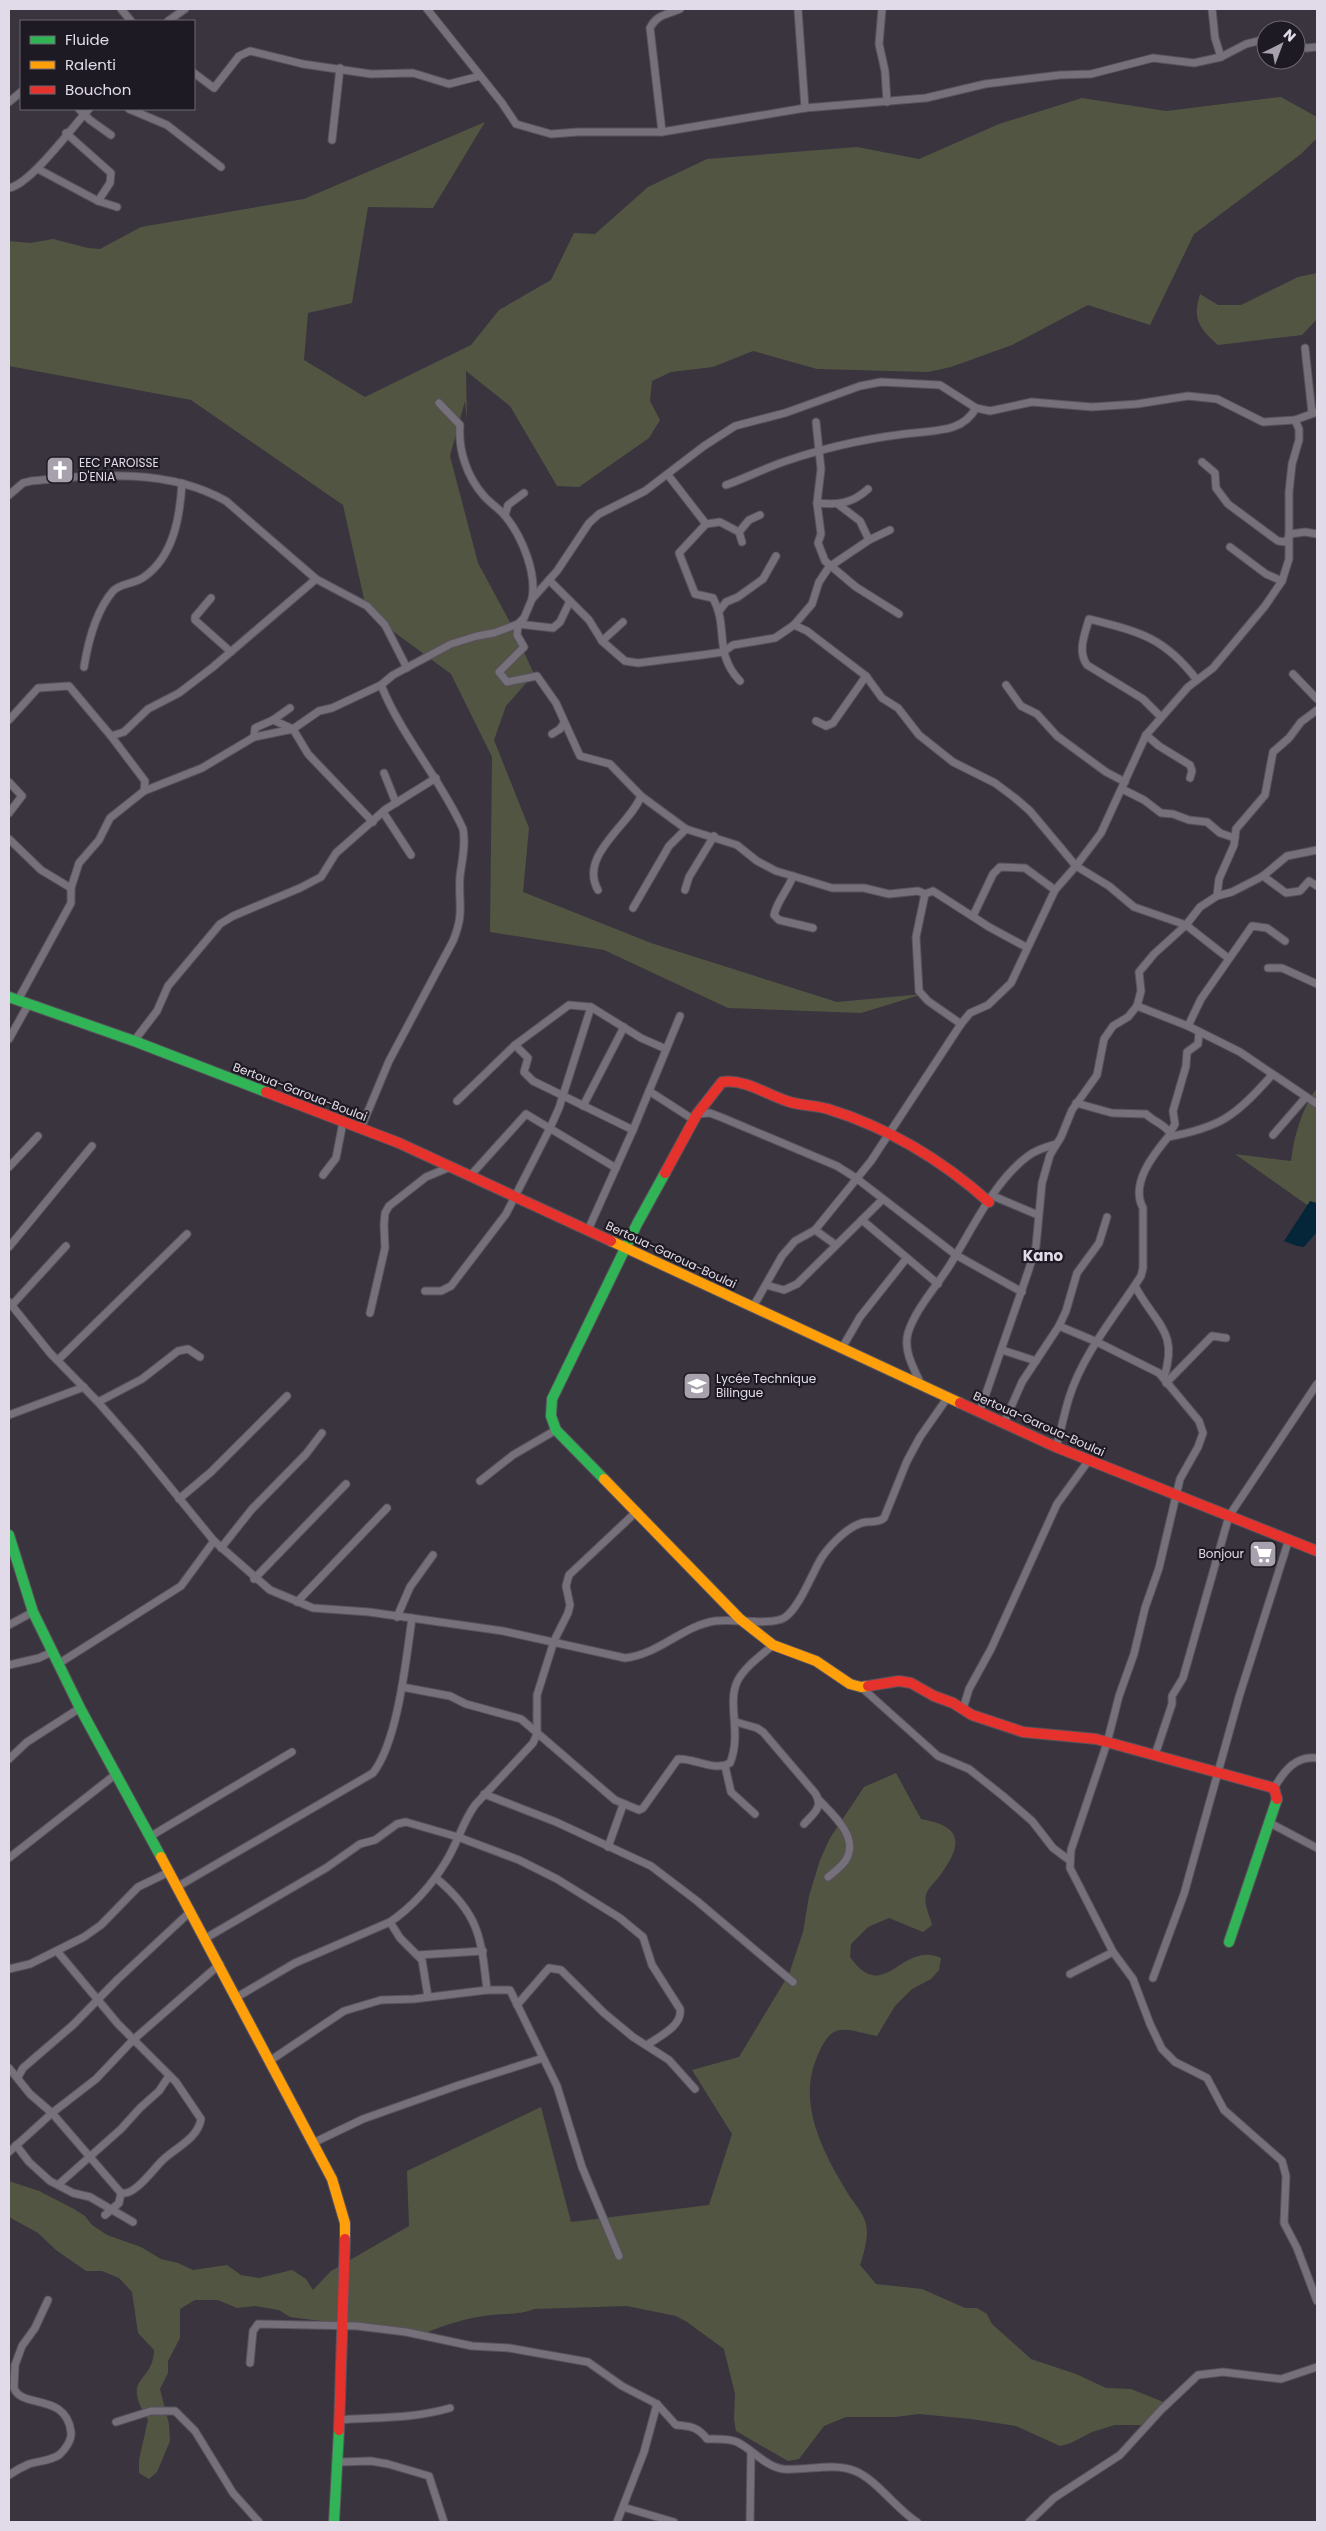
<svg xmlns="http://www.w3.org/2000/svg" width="1326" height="2531" font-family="Poppins,sans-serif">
  <rect width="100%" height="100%" fill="#3a343f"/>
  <g fill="#535543">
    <path d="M1281,97L1317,117V138L1301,154L1194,234L1150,325L1088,305L1012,345L951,367L928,372L817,369L753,351L713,367L671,372L652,381L650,401L660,420L649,438L579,487L557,486L510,406L466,371L467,421L465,401L450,456L478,563L512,626L534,674L506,706L494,740L529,828L523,892L651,943L837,1002L923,994L861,1013L728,1008L604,950L490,932L492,757L451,674L367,612L343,505L191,400L9,366V241L30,243L53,239L88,248L100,249L141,227L304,199L485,122L433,208L368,207L352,303L308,313L304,360L365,397L471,345L499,310L551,280L574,233L595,234L648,187L707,159L857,147L919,159L999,124L1082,98L1166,111Z"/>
    <path d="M1317,273V319L1302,335L1218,345C1199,328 1192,319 1200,294L1218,305H1241L1298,277Z"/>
    <path d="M1317,1088V1212L1235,1154L1291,1161C1294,1136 1302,1108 1317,1088Z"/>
    <path d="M896,1773L921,1819C961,1826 964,1842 941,1874C937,1880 930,1886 927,1892C922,1903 930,1915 932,1925L923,1932L889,1918L868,1927L851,1944L850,1957C885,2006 901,1940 941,1958L939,1970L931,1979L912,1989L895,2006L877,2036C843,2029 832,2020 817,2057C797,2104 823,2152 847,2192C852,2201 862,2211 865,2221C870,2234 864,2253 860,2265L876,2284L922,2289L965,2308H977L987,2314L992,2324L1031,2359L1076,2374L1106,2388L1131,2389L1166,2403L1153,2421L1141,2425H1115L1092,2432L1071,2443L1060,2446L1016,2426L971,2419L919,2414L895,2417H846L824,2426L799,2459L788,2461L736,2431L734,2419L735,2394L724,2349L687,2322L676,2316L627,2306L534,2309C520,2315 507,2313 492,2315C469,2317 444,2325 423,2334L290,2317L279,2310L255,2306L237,2308L218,2300H195L180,2309V2338L168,2361V2373L160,2389L169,2424L170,2441L157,2472L149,2479L139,2473V2460L148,2420C120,2375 153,2385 154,2350L138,2333L132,2292L119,2278L102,2271H86L56,2250L38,2233L9,2217V2181L39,2191L74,2209L85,2216L92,2225L107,2235L141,2247L161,2259L178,2263L193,2270L227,2265L241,2275L259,2278L292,2270L306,2279L313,2290L331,2271L409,2226L407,2171L541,2107L571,2222L709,2205L732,2134L692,2070L739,2057L789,1974L803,1932L809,1896L820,1860L830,1838L864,1787Z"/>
  </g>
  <path fill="#052538" d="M1310,1201L1317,1203V1232L1304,1247L1297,1246L1284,1241Z"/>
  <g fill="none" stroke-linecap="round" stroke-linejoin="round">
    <defs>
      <g id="street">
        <path d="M121,9L131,21"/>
        <path d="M427,9L502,103L516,124L551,134L578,132H662L805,108L926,98L985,84L1060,75L1091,74L1153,58L1194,63L1221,57L1246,44L1266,39"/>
        <path d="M882,9L879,44L885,71L887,102"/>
        <path d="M1212,9L1215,38L1221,57"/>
        <path d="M798,10L805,108"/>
        <path d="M168,21L185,9"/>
        <path d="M1296,46L1307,48L1317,47"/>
        <path d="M194,73L214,88L239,56L250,51L303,64L371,74L413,73L449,84L480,76"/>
        <path d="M9,102L21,92"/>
        <path d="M79,109L90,120L111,135"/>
        <path d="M129,109L167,125L221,167"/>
        <path d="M662,132L650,28C657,14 667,15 680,9"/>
        <path d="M66,133L111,173L110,183L98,201"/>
        <path d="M332,140L340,68"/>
        <path d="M38,169L98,201L117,207"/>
        <path d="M9,188C31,184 72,127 89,109"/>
        <path d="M1305,348L1312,413"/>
        <path d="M439,403L460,425C458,450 467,477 484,496C490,503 500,509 506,517C522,537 537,573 532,599"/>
        <path d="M816,422L821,469L817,503L821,534L818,543L825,561L856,587L899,614"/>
        <path d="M1202,462L1215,473L1216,488L1228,504L1278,541L1286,542L1290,534L1305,532L1317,534"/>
        <path d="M668,475L706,524L720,522L739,532L742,542"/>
        <path d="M726,485C746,478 765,468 786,461C830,446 878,436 924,432C945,430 965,428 976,408"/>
        <path d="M9,495L23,483L31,481C95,475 167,467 226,501L316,579L367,606L385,625L407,668"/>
        <path d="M817,503C837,505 852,504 868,489"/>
        <path d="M839,505L860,521L869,540"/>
        <path d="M505,515L508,505L524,493"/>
        <path d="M706,524L679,553L695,594L713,598C729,627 713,653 740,681"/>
        <path d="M739,532L749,520L760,515"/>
        <path d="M1230,547L1266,574L1282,581"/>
        <path d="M549,580L589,620L602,641L625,661L638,663L702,655L723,652L733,645L775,638L794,625L812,604L819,582L829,567L869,540L890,530"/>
        <path d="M211,598L195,617V620L231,652"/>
        <path d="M570,601L560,622L553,628L518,624L517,635L524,647L499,672L507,682L537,676L556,703L580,756L610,764L641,796L686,829L737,845L757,861L776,871L793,876"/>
        <path d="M720,610L726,602L738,597L763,579L776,556"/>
        <path d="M794,625L807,631L866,676L882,698L898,708L919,735L953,762L995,783L1015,798L1030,811L1076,866L1109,886L1134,907L1186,925L1228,958"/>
        <path d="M602,641L623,622"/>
        <path d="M84,667C88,642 96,611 113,591C120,583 135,584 144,577C174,556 180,516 182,483"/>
        <path d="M1293,674L1317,699"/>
        <path d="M1006,685L1021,706L1037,714L1057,736L1106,772L1125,782"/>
        <path d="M1160,716L1143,699L1087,665C1077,651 1085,634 1089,619C1140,632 1164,637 1197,680"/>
        <path d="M9,720L38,688L69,686L111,736"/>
        <path d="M273,720L293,729L308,754L373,822"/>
        <path d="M816,721L826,726L833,723L866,676"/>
        <path d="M552,734L560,729L564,723"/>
        <path d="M1146,735L1159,746L1190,765L1192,771L1190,778"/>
        <path d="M254,737L255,728L273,720L290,708"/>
        <path d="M384,773L396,803"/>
        <path d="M9,782L22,796L9,813"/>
        <path d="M1122,789L1144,800L1161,813L1173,814L1189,820L1207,822L1220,833L1235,838"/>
        <path d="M144,791L145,781L111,736L124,732L148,709L179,693L213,667L316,579"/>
        <path d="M383,812L411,855"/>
        <path d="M9,839L41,870L71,888"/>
        <path d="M1263,876L1286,893L1300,891L1309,881L1317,886"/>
        <path d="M598,890C578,855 631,824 641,796"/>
        <path d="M685,890L689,877L714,836"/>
        <path d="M1217,896L1219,879L1234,845L1236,829L1265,795L1273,752L1289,738L1301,722L1317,710"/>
        <path d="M633,908L669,846L686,829"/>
        <path d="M973,916L993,874L1000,867L1025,868L1055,890"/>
        <path d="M813,928L779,920L774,915C777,901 788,890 793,876L832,888H864L889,894L918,891L925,894"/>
        <path d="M1268,968H1282L1317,984"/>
        <path d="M18,1000L71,903V888L79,863L99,840L110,818L144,791L202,768L254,737L293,729L319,711L332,708L381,685L393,675L451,644L477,636L494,633L518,624L524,618L532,599L557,571L589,523L599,514L645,491L704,446L735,426L785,413L860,386L881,382L940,385L976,408L990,411L1032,402L1092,407L1137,404L1188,396L1217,399L1263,422L1295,420L1317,412"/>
        <path d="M1137,1006L1188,1026L1240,1052L1317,1104"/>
        <path d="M961,1024L928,1001L919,991L916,937L925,894L933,891L989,927L1026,947"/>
        <path d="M1188,1026L1201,999L1252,926L1267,928L1285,941"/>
        <path d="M9,1039L28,1005"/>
        <path d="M134,1041L157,1011L168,986L220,924L233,916L300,888L321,877L336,853L386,809L436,778"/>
        <path d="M515,1045L528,1058L524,1072L533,1081L633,1130"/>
        <path d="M649,1091L694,1120"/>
        <path d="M457,1101L515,1045L569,1005L591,1007L641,1038L666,1049"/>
        <path d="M1076,1103L1112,1113L1146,1114C1154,1122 1163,1123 1170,1133L1175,1124L1173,1111L1186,1066L1187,1052L1198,1044L1199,1033"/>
        <path d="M583,1106L624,1027"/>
        <path d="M697,1114L710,1113L723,1118L837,1166L856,1178L956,1255L1022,1292"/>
        <path d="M361,1128L389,1061L453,941C465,912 458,904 460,876C462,860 466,845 463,829C440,778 402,737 381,685"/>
        <path d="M1273,1135L1306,1097"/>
        <path d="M9,1167L38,1136"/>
        <path d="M323,1175L336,1158L343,1122"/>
        <path d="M470,1176L526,1114L616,1168"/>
        <path d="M993,1196L1038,1215"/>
        <path d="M862,1220L938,1284"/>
        <path d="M588,1230L633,1130L680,1016"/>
        <path d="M815,1230L836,1245"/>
        <path d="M9,1247L92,1146"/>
        <path d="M766,1285L784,1290L797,1284L883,1199"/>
        <path d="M1135,1286C1155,1324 1179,1331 1164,1377"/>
        <path d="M425,1291H441L451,1286L506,1214L550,1128L559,1108L591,1007"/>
        <path d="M9,1302L50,1353L98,1402L139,1449L214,1541L270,1590L313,1608L369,1612L503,1631L625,1658C660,1654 682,1626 715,1621C734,1618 769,1626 784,1618C799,1609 812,1573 822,1557C831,1544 850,1524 866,1522C873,1521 878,1523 884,1518L907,1461L920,1437L948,1397"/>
        <path d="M12,1305L66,1246"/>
        <path d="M753,1307L782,1256L795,1241L815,1230L871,1161L961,1024L970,1013L988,1005L1011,983L1055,890L1076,866L1101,833L1146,735L1188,687L1213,668L1265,606L1282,581L1289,559V492L1292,464L1299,440V429L1295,420"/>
        <path d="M370,1313L385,1248L384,1225L385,1213L389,1206L426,1177L450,1167"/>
        <path d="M1059,1326L1097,1342L1159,1373L1199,1421L1203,1433L1198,1447L1180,1479L1159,1568L1145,1608L1134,1654L1119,1696L1107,1743L1071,1850L1070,1868L1113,1952L1133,1979L1150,2024L1162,2049L1175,2062L1207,2078L1224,2110L1282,2161L1286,2176L1284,2223L1297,2248L1317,2301"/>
        <path d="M842,1348L860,1317L906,1259"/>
        <path d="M1002,1350L1036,1361"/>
        <path d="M58,1360L187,1234"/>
        <path d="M1166,1383L1212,1336L1226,1338"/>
        <path d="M921,1384C914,1369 903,1351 908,1333C915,1310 935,1288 948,1268C971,1232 993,1182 1028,1156C1037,1149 1046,1147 1056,1144"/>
        <path d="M98,1402L142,1379L178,1351L188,1349L200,1357"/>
        <path d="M980,1411L1029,1269L1036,1246L1042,1183L1050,1155L1061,1137L1072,1110L1097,1075L1104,1039L1113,1026L1128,1017L1137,1006L1141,991L1139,972L1154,954L1186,925L1200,907L1217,896L1232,892L1263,876L1287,856L1317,850"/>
        <path d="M9,1415L84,1387"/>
        <path d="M1004,1423L1022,1382L1059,1326L1066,1311L1077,1273L1099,1243L1107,1217"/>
        <path d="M1056,1447C1061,1431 1064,1414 1069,1398C1083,1353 1116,1315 1141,1276L1143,1268V1208C1130,1184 1153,1155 1168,1137C1222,1127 1235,1116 1272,1075"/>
        <path d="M480,1481L513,1455L556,1430"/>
        <path d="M179,1499L211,1472L287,1396"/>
        <path d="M221,1548L252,1509L306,1454L322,1433"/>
        <path d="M254,1579L346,1484"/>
        <path d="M297,1602L387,1508"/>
        <path d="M397,1617L410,1587L433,1555"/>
        <path d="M9,1625L33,1612"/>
        <path d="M58,1664L181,1586L214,1541"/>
        <path d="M9,1665L39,1658L52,1652"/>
        <path d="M402,1687L450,1696L466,1704L521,1719L615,1800L639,1810L643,1808L678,1759C695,1758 715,1772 730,1763C742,1734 727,1704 737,1682C744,1667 762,1655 773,1645"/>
        <path d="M861,1687L938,1756L969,1769L1003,1796L1032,1821L1053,1848L1069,1860"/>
        <path d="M963,1709L969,1689L991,1649L1057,1504L1089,1460"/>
        <path d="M736,1722L757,1728L763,1732L815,1793C824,1807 814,1813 804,1824"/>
        <path d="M1155,1755L1172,1704V1696L1183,1678L1229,1516L1317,1384"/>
        <path d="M9,1759L27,1742L80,1708"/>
        <path d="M725,1766L731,1792L755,1814"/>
        <path d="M1274,1788C1284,1771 1296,1755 1317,1758"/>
        <path d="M484,1794L556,1822L651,1866L697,1901L793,1982"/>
        <path d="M820,1801C833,1815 858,1836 847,1858C844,1865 834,1872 828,1877"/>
        <path d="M1268,1822L1317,1848"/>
        <path d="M151,1836L292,1752"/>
        <path d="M608,1847L623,1805"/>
        <path d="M9,1858L116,1774"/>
        <path d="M436,1878C479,1914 481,1936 487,1990"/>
        <path d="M177,1887L373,1773C398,1741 406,1660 412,1618"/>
        <path d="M390,1922L400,1938L422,1960L428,1997"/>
        <path d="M206,1938L326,1868L360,1844L375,1840L397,1824L406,1822L458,1837L519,1860L557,1879L620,1918L643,1937L652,1965L680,2009C683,2026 658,2037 647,2045"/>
        <path d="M57,1951L118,2024L176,2082L201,2119C198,2138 177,2147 165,2158C155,2166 135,2197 121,2193L119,2203L105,2215"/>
        <path d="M418,1955L483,1951"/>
        <path d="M9,1969L30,1964L84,1937L101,1925L138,1887L169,1872"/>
        <path d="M1070,1974L1113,1952"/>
        <path d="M1153,1978L1184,1894L1239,1697L1289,1539"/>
        <path d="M237,1997L295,1963L390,1922C411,1908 432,1885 445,1863C457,1845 462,1823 475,1805L533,1743L537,1734V1695L554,1641L568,1613L570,1605L566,1586L569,1575L635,1513"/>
        <path d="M517,2005L549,1968L561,1970L604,2013L633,2037L669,2060L695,2089"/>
        <path d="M271,2060L344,2011L381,2000L414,1999L487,1990H510L557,2086L582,2167L619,2256"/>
        <path d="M9,2068L30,2094L52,2113L121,2193"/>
        <path d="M18,2077L23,2068L73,2025L118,1979L191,1911"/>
        <path d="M313,2143L363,2119L459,2085L543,2058"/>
        <path d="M16,2145L29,2162L50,2181L73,2193L90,2197L133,2222"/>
        <path d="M9,2152L52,2113L96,2079L133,2040L220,1964"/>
        <path d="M59,2184L121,2129L140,2108L159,2091L169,2076"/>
        <path d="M250,2363L253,2331L258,2324L357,2326L406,2332L472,2346L509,2348L588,2362L622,2386L657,2404L676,2425C690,2426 698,2427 707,2439C716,2439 729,2438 737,2442C752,2449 766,2467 783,2469C806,2471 833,2462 855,2471C877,2480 896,2509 917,2522"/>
        <path d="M339,2420C378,2417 412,2419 450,2408"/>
        <path d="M116,2422L151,2411H175L195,2431L233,2493L259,2522"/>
        <path d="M339,2462L371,2461L388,2464L429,2476L444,2522"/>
        <path d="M9,2475C15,2471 22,2467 29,2464C39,2461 50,2461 59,2455C65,2450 72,2440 71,2432C66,2392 21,2409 14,2388L15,2365L22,2346L35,2328L48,2300"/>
        <path d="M623,2507L674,2522"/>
        <path d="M617,2522L644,2452L657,2404"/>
        <path d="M750,2522L751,2453"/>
        <path d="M1029,2522L1054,2498L1120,2455L1161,2410L1198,2375L1223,2372L1281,2379L1317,2367"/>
      </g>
      <g id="fast">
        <path d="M9,997L134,1041L266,1092"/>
        <path d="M604,1479L556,1430L551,1416L552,1399L637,1224L665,1173"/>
        <path d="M9,1535L33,1612L80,1708L161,1857"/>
        <path d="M1229,1942L1277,1799"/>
        <path d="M334,2522L339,2430"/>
      </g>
      <g id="slow">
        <path d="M611,1241L960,1403"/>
        <path d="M604,1479L740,1619L773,1645L816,1661L850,1684L861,1687L868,1686"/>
        <path d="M161,1857L332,2179L345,2223V2239"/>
      </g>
      <g id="jam">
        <path d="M266,1092L399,1143L611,1241"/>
        <path d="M665,1173L697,1114L722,1082C746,1079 765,1094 787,1101C800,1106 815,1105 828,1109C889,1128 942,1160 989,1202"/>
        <path d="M960,1403L1056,1447L1317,1551"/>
        <path d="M868,1686L899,1681L911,1683L934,1696L953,1703L972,1715L1023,1732L1096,1739L1274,1788L1277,1799"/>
        <path d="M339,2430L345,2239"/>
      </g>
    </defs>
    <use href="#street" stroke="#57525c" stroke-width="9"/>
    <use href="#fast" stroke="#57525c" stroke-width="12"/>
    <use href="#slow" stroke="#57525c" stroke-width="12"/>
    <use href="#jam" stroke="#57525c" stroke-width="12"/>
    <use href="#street" stroke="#757079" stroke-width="7"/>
    <use href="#fast" stroke="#30b455" stroke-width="10"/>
    <use href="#slow" stroke="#ff9f0a" stroke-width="10"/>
    <use href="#jam" stroke="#e5322d" stroke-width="10"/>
  </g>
  <defs>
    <symbol id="church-square" viewBox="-11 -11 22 22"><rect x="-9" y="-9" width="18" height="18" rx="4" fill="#a7a0ad" stroke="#1e1a23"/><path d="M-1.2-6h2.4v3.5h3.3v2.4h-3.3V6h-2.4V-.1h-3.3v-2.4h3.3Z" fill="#fff"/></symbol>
    <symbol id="school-square" viewBox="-11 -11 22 22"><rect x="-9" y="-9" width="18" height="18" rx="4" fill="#a7a0ad" stroke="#1e1a23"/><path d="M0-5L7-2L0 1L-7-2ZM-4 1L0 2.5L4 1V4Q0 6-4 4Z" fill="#fff"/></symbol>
    <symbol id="supermarket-square" viewBox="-11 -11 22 22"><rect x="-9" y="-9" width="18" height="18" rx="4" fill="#a7a0ad" stroke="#1e1a23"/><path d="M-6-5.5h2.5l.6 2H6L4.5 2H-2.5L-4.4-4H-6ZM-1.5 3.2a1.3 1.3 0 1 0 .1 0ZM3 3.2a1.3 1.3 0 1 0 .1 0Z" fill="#fff"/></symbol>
  </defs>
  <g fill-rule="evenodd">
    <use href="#church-square" x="44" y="454" width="32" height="32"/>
    <use href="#school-square" x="681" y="1370" width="32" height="32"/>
    <use href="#supermarket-square" x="1247" y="1538" width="32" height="32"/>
  </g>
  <g text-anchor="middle" stroke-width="4.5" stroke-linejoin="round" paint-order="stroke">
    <g font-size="12" fill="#e1dae8" stroke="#1e1a23" text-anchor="start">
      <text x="79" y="467">EEC PAROISSE<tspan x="79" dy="14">D'ENIA</tspan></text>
      <text x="716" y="1383">Lycée Technique<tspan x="716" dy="14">Bilingue</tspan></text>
      <text x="1244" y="1558" text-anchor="end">Bonjour</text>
    </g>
    <g font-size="12" fill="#e1dae8" stroke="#1e1a23">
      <text transform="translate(300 1092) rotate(21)" y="4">Bertoua-Garoua-Boulai</text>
      <text transform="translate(671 1255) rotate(25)" y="4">Bertoua-Garoua-Boulai</text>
      <text transform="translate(1039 1424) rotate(24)" y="4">Bertoua-Garoua-Boulai</text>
    </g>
    <g font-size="15" font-weight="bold" fill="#e1dae8" stroke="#1e1a23">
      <text x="1043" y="1261">Kano</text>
    </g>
  </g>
  <rect width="1326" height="2531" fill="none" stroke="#e1dae8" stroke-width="20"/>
  <rect x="20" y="20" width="175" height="90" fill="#1e1a23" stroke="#6c6772"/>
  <rect x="30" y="36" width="25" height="8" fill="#30b455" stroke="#6c6772"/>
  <text x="65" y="45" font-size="15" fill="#e1dae8">Fluide</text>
  <rect x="30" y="61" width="25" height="8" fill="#ff9f0a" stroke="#6c6772"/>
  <text x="65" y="70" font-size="15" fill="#e1dae8">Ralenti</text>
  <rect x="30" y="86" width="25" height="8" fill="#e5322d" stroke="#6c6772"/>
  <text x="65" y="95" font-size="15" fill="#e1dae8">Bouchon</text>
  <g transform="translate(1281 45) rotate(42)"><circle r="24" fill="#1e1a23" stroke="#6c6772"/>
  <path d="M0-4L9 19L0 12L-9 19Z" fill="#a7a0ad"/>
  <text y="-8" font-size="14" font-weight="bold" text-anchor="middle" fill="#e1dae8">N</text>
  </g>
</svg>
